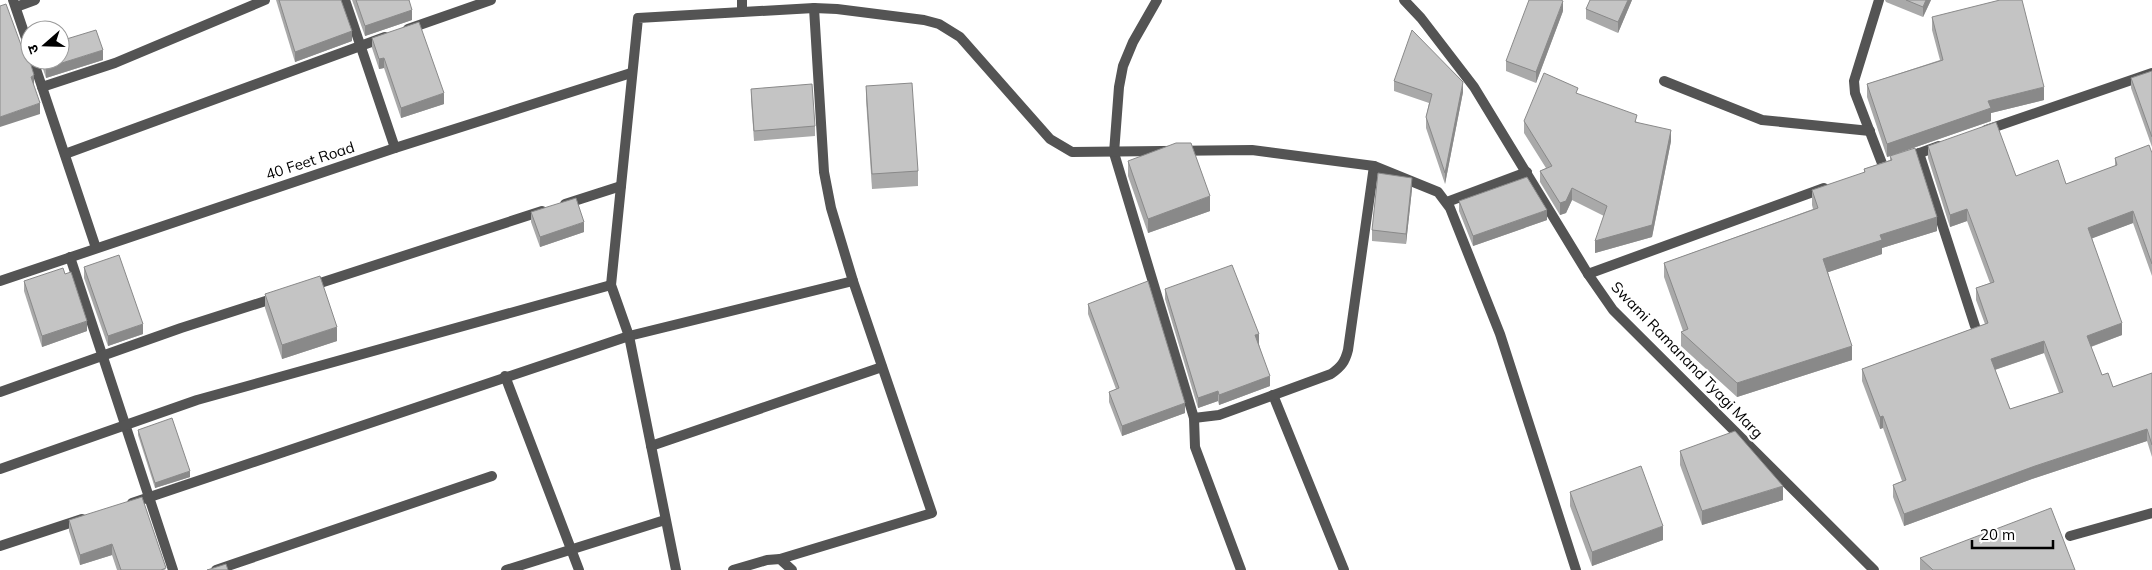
<svg xmlns="http://www.w3.org/2000/svg" width="2152" height="570" font-family="Mulish,'Noto Sans Devanagari',sans-serif">
  <rect width="100%" height="100%" fill="#fff"/>
  <g fill="none" stroke-linecap="round" stroke-linejoin="round">
    <g stroke="#545454" stroke-width="10">
      <path d="M13,0L30,50"/>
      <path d="M345,0L395,148"/>
      <path d="M1157,0L1133,42L1123,66L1119,87L1114,153L1194,418L1195,447L1241,570"/>
      <path d="M1879,0L1854,81L1855,93L1883,166"/>
      <path d="M16,7L35,0"/>
      <path d="M742,12V0"/>
      <path d="M408,29L491,0"/>
      <path d="M33,60L96,248"/>
      <path d="M1664,81L1762,120L1870,131"/>
      <path d="M42,87L115,63L265,0"/>
      <path d="M1986,130L2152,73"/>
      <path d="M1919,153L1975,326"/>
      <path d="M65,154L385,37"/>
      <path d="M1906,158L1939,146"/>
      <path d="M1447,202L1527,172"/>
      <path d="M565,204L621,186"/>
      <path d="M70,257L173,570"/>
      <path d="M1588,274L1824,188"/>
      <path d="M0,281L395,148L631,73"/>
      <path d="M311,286L542,211"/>
      <path d="M505,376L579,570"/>
      <path d="M0,392L181,328L278,297"/>
      <path d="M1273,395L1344,570"/>
      <path d="M1194,418L1219,415L1331,374C1341,367 1345,362 1348,350L1374,166"/>
      <path d="M651,446L882,367"/>
      <path d="M0,469L197,400L611,285"/>
      <path d="M132,503L629,336L853,281"/>
      <path d="M2070,536L2152,513"/>
      <path d="M0,546L82,519"/>
      <path d="M780,559L932,513L853,281L831,208L824,172L814,8"/>
      <path d="M216,570L492,476"/>
      <path d="M506,570L665,520"/>
      <path d="M676,570L629,336L611,285L638,18L814,8L837,9L924,20L939,24L960,37L1050,139L1072,152L1252,150L1374,166L1438,192L1450,208L1500,334L1576,570"/>
      <path d="M733,570L767,560L780,559L792,570"/>
    </g>
    <path stroke="#545454" stroke-width="10" d="M1404,0L1421,18L1474,87L1588,274L1613,310L1874,570"/>
  </g>
  <g fill="#a9a9a9" fill-rule="evenodd">
    <path d="M276,0H341L352,41L295,62Z"/>
    <path d="M352,0H409L412,20L365,36Z"/>
    <path d="M1632,0L1618,33L1586,19V9Z"/>
    <path d="M1885,0H1931L1923,17L1886,2Z"/>
    <path d="M1563,11L1536,83L1506,71V61Z"/>
    <path d="M1932,17L2044,100L1991,113V121L1887,157L1867,97V84L1940,60L1932,30Z"/>
    <path d="M372,38L444,104L401,118L384,68L379,69L372,48Z"/>
    <path d="M40,60H103L46,78Z"/>
    <path d="M2152,71V147L2131,88V78Z"/>
    <path d="M1394,81L1463,92L1445,184L1426,128V117L1429,103L1394,91Z"/>
    <path d="M866,86L918,171V186L872,189L866,100Z"/>
    <path d="M751,89L815,126V136L754,141L751,99Z"/>
    <path d="M1578,94L1637,122L1671,141L1652,237L1595,253L1604,216L1572,200L1566,213L1560,215L1540,182V171L1546,168L1524,133V121Z"/>
    <path d="M1928,146L2016,176L2066,184L2115,166V158L2152,153V276L2133,223L2092,238L2122,335L2091,347L2102,375L2113,387L2152,373V457L2147,441L2035,478L1904,526L1893,497V485L1902,481L1883,428L1880,429L1862,381V369L1985,324L1976,300V288L1990,283L1967,221L1950,227L1928,158ZM2044,353L2059,393L2010,409L1995,370Z"/>
    <path d="M1890,156L1937,231L1882,248V254L1828,272L1852,360L1737,397L1681,346V332L1683,331L1664,277V263L1813,209L1812,205V190L1864,173V169L1890,160Z"/>
    <path d="M1128,161L1210,211L1148,233L1128,176Z"/>
    <path d="M1412,189L1406,244L1372,241V230Z"/>
    <path d="M1459,201L1547,220L1473,246L1459,211Z"/>
    <path d="M531,212L584,232L540,247L531,222Z"/>
    <path d="M84,267L143,334L108,346L84,278Z"/>
    <path d="M24,281L87,331L42,347L24,291Z"/>
    <path d="M1165,289L1259,344L1270,386L1219,405L1218,401L1198,408L1165,299Z"/>
    <path d="M265,294L337,341L282,359L265,308Z"/>
    <path d="M1088,304L1185,413L1122,436L1109,402V392L1116,389L1088,314Z"/>
    <path d="M138,430L190,477L155,488L138,435Z"/>
    <path d="M1680,451L1783,500L1702,525L1680,465Z"/>
    <path d="M1570,492L1663,540L1592,566L1570,506Z"/>
    <path d="M69,520L166,570H117L112,555L80,565L69,531Z"/>
    <path d="M1920,558L2075,570H1920Z"/>
  </g>
  <g fill="#898989">
    <path d="M1628,0H1632L1618,33V22Z"/>
    <path d="M1926,0H1931L1923,17V7Z"/>
    <path d="M1563,1V11L1536,83V72Z"/>
    <path d="M412,10V20L365,36V26Z"/>
    <path d="M352,31V41L295,62V52Z"/>
    <path d="M103,50V60L46,78V68Z"/>
    <path d="M384,58V68L379,69V59Z"/>
    <path d="M34,75V86L31,87V77Z"/>
    <path d="M1463,82V92L1445,184V173Z"/>
    <path d="M2044,87V100L1991,113V121L1887,157V144L1988,101Z"/>
    <path d="M444,93V104L401,118V108Z"/>
    <path d="M40,103V114L0,127V117Z"/>
    <path d="M1671,130V141L1652,237L1595,253V241Z"/>
    <path d="M1412,178V189L1406,244V234Z"/>
    <path d="M1572,188V200L1566,213L1560,215V203Z"/>
    <path d="M1210,196V211L1148,233V219Z"/>
    <path d="M1967,209V221L1950,227V215Z"/>
    <path d="M1547,210V220L1473,246V236Z"/>
    <path d="M2133,211V223L2088,240V228Z"/>
    <path d="M1937,217V231L1882,248V254L1823,274V259L1880,235Z"/>
    <path d="M584,222V232L540,247V237Z"/>
    <path d="M87,321V331L42,347V336Z"/>
    <path d="M2122,323V335L2087,348V336Z"/>
    <path d="M143,324V334L108,346V336Z"/>
    <path d="M337,327V341L282,359V345Z"/>
    <path d="M1259,334V344L1255,346V335Z"/>
    <path d="M2044,341V353L1991,371V359Z"/>
    <path d="M1852,346V360L1737,397V383Z"/>
    <path d="M1270,376V386L1219,405V395Z"/>
    <path d="M1218,391V401L1198,408V398Z"/>
    <path d="M1185,403V413L1122,436V426Z"/>
    <path d="M1883,416V428L1880,429V417Z"/>
    <path d="M2147,429V441L2035,478L1904,526V514L2035,466Z"/>
    <path d="M190,471V477L155,488V483Z"/>
    <path d="M1783,486V500L1702,525V511Z"/>
    <path d="M1663,526V540L1592,566V552Z"/>
    <path d="M112,544V555L80,565V555Z"/>
  </g>
  <g fill="#c4c4c4" stroke="#898989" fill-rule="evenodd">
    <path d="M279,0H341L352,31L295,52Z"/>
    <path d="M356,0H409L412,10L365,26Z"/>
    <path d="M1529,0H1561L1563,1L1536,72L1506,61Z"/>
    <path d="M1590,0H1628L1618,22L1586,9Z"/>
    <path d="M1906,0H1926L1923,7Z"/>
    <path d="M2000,0H2022L2044,87L1988,101L1991,108L1887,144L1867,84L1943,60L1932,17Z"/>
    <path d="M6,4L24,53L27,52L34,75L31,77L40,103L0,117V6Z"/>
    <path d="M419,22L444,93L401,108L384,58L379,59L372,38Z"/>
    <path d="M96,30L103,50L46,68L44,60H60V41Z"/>
    <path d="M1412,30L1463,82L1445,173L1426,117L1432,94L1394,81Z"/>
    <path d="M2152,71V137L2131,78Z"/>
    <path d="M1544,73L1578,88L1576,93L1637,115L1635,122L1671,130L1652,225L1595,241L1607,206L1572,188L1566,201L1560,203L1540,171L1552,166L1524,121Z"/>
    <path d="M912,83L918,171L872,174L866,86Z"/>
    <path d="M812,84L815,126L754,131L751,89Z"/>
    <path d="M1996,122L2016,176L2058,160L2066,184L2117,165L2115,158L2149,145L2152,153V264L2133,211L2088,228L2122,323L2087,336L2102,375L2108,373L2113,387L2152,373V445L2147,429L2035,466L1904,514L1893,485L1906,480L1883,416L1880,417L1862,369L1988,323L1976,288L1994,282L1967,209L1950,215L1928,146ZM2044,341L2063,392L2010,409L1991,359Z"/>
    <path d="M1176,143H1191L1210,196L1148,219L1128,161Z"/>
    <path d="M1915,148L1937,217L1880,235L1882,240L1823,259L1852,346L1737,383L1681,332L1688,329L1664,263L1818,208L1812,190L1865,172L1864,169L1892,160L1890,156Z"/>
    <path d="M1378,173L1412,178L1406,234L1372,230Z"/>
    <path d="M1527,177L1547,210L1473,236L1459,201Z"/>
    <path d="M576,198L584,222L540,237L531,212Z"/>
    <path d="M119,255L143,324L108,336L84,267Z"/>
    <path d="M1232,265L1259,334L1255,335L1270,376L1219,395L1218,391L1198,398L1165,289Z"/>
    <path d="M63,268L65,274L71,272L87,321L42,336L24,281Z"/>
    <path d="M320,276L337,327L282,345L265,294Z"/>
    <path d="M1148,281L1185,403L1122,426L1109,392L1119,388L1088,304Z"/>
    <path d="M172,418L190,471L155,483L138,430Z"/>
    <path d="M1735,431L1783,486L1702,511L1680,451Z"/>
    <path d="M1641,466L1663,526L1592,552L1570,492Z"/>
    <path d="M142,497L166,568L161,570H121L112,544L80,555L69,520Z"/>
    <path d="M2051,508L2075,570H1933L1920,558Z"/>
    <path d="M226,564L228,570H207Z"/>
  </g>
  <g text-anchor="middle" stroke-width="4.5" stroke-linejoin="round" paint-order="stroke">
    <g font-size="15" fill="#000" stroke="#fff">
      <text transform="translate(310 161) rotate(-18)" y="5">40 Feet Road</text>
      <text transform="translate(1687 360) rotate(46)" y="5">Swami Ramanand Tyagi Marg</text>
    </g>
  </g>
  <g transform="translate(45 45) rotate(250)"><circle r="24" fill="#ffffff" stroke="#999999"/>
  <path d="M0-4L9 19L0 12L-9 19Z" fill="#000000"/>
  <text y="-8" font-size="14" font-weight="bold" text-anchor="middle" fill="#000000">उ</text>
  </g>
  <path d="M1972 540v8h81v-8" fill="none" stroke="#000000" stroke-width="2.5"/>
  <text x="1980" y="540" font-size="15" fill="#000000" stroke="#ffffff" stroke-width="4" paint-order="stroke">20 m</text>
</svg>
